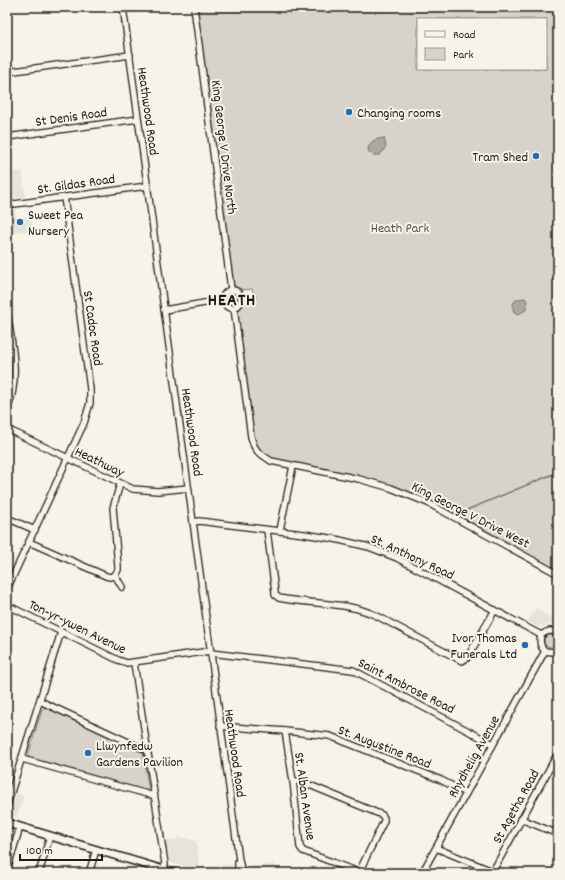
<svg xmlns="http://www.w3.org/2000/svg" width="565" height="880" font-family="Dekko,sans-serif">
  <rect width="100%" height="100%" fill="#f7f3e8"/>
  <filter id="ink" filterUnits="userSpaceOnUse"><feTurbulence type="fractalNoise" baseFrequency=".025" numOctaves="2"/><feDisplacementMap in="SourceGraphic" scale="8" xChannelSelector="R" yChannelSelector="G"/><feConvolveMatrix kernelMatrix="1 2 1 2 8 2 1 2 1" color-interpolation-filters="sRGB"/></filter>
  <g filter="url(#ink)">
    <g fill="#e6e3d9">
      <path d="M22,171L26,197L7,199V173Z"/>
      <path d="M15,209L16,219L31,217L33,230L7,234V210Z"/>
      <path d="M536,607L555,621L554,624L538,627L528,622Z"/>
      <path d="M16,793L24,795L17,817L9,815Z"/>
      <path d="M178,836L196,841L200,868L232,865L233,873H205L169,862L166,840L178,839Z"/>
      <path d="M275,864L276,873H248L247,867Z"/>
    </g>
    <g fill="#d7d3cb" stroke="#7a7874" fill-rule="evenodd">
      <path d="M196,7H558V572L407,493L274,461L260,452L253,440L236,310L245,302L254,301V298L256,297L255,293L253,292L252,289L244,290L232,285ZM418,19H546V69H418Z"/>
      <circle cx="232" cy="299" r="7"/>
      <circle cx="550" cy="641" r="6"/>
      <path d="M48,707L143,752L149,792L29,758L28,755L42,710L44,708Z"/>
    </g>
    <g fill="#aca9a2" stroke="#72716c">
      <path d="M384,138L386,147L380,155H373L368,151C369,141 375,139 384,138Z"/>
      <path d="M525,298L527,301L526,310L518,314L514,312C510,301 516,299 525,298Z"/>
    </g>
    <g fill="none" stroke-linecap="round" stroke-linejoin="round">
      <path stroke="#72716c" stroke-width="1.5" d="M467,510L558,472"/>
      <defs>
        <g id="minor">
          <path d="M123,7L239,860L242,873"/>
          <path d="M194,7L231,289"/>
          <path d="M7,72L130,55"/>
          <path d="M7,137L138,119"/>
          <path d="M7,205L147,186"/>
          <circle cx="232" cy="299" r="9"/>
          <path d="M234,308L251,437L254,446L258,452L271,461L359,479L391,488L428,503L558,574"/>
          <path d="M7,309C11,343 21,378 7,410"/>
          <path d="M164,310L222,300"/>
          <path d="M7,429L133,489L158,491L188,488"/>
          <path d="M7,518L35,530"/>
          <path d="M193,522L199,521L304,534L335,539L369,547L397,558L541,635"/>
          <path d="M267,530L275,592V595L279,598C313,605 349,601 379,617L462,661L467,658L495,610"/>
          <path d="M280,530L293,466"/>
          <path d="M29,542L106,576L110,577L115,575L118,570V566L113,508L120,484"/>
          <path d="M115,575L122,587"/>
          <path d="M7,589L84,423L90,403V389L64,197"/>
          <path d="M7,605L118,660L127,663L210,651"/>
          <path d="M558,634C552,629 547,631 541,635C539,642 540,647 545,651L553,652L558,649"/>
          <path d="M211,653L353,670L493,744"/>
          <path d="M134,663L165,864L164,870"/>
          <path d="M40,701L139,747L147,749"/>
          <path d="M220,726L285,731L330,736L441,780L466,793"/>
          <path d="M285,731L293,781L300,847L303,851L361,873"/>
          <path d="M22,759L154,796"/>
          <path d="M293,781H300L382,815L384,818V821L359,872"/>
          <path d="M7,805L61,632"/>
          <path d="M521,819L558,834"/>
          <path d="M436,848L497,873"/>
          <path d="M7,870L20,827"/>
          <path d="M493,871L558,753"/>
          <path d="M39,873L50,836"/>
          <path d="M89,873L96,850"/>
          <path d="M238,873V862"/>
          <path d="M422,873L545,651"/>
        </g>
        <path id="major" d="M7,823L174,873"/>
      </defs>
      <use href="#minor" stroke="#1c1c1c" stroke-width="8"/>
      <use href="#major" stroke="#1c1c1c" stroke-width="10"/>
      <use href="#minor" stroke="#f7f3e8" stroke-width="5.5"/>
      <use href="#major" stroke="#f7f3e8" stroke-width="7"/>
    </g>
  </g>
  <g fill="#1f6fb2" stroke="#f7f3e8" stroke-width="1.5">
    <circle cx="349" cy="112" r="4"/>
    <circle cx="536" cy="156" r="4"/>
    <circle cx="20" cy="222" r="4"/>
    <circle cx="525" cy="645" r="4"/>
    <circle cx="88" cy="753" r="4"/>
  </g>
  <g text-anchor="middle" stroke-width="4" stroke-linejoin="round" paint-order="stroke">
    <g font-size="14" fill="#1c1c1c" stroke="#f7f3e8">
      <text transform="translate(149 111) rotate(82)" y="5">Heathwood Road</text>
      <text transform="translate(71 116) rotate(-8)" y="5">St Denis Road</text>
      <text transform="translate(225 147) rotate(83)" y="5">King George V Drive North</text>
      <text transform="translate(76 183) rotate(-8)" y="5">St. Gildas Road</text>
      <text transform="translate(94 328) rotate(82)" y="5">St Cadoc Road</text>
      <text transform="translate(193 432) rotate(82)" y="5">Heathwood Road</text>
      <text transform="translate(100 461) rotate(26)" y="5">Heathway</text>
      <text transform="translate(471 514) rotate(27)" y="5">King George V Drive West</text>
      <text transform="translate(413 556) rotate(25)" y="5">St. Anthony Road</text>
      <text transform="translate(78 626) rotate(26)" y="5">Ton-yr-ywen Avenue</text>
      <text transform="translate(407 685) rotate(27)" y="5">Saint Ambrose Road</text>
      <text transform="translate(385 746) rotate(21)" y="5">St. Augustine Road</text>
      <text transform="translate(236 753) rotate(82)" y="5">Heathwood Road</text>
      <text transform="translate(473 756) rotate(-61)" y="5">Rhydhelig Avenue</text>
      <text transform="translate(306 796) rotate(82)" y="5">St. Alban Avenue</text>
      <text transform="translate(515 806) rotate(-61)" y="5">St Agetha Road</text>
    </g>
    <g font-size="14" fill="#1c1c1c" stroke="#f7f3e8" text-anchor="start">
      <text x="357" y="117">Changing rooms</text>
      <text x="528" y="161" text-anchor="end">Tram Shed</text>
      <text x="28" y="219">Sweet Pea<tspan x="28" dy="16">Nursery</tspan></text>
      <text x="517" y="642" text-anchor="end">Ivor Thomas<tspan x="517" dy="16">Funerals Ltd</tspan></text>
      <text x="96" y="750">Llwynfedw<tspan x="96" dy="16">Gardens Pavilion</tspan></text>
    </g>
    <g font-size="14" fill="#545351" stroke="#f7f3e8">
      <text x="400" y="232">Heath Park</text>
    </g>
    <g font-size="18" font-weight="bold" letter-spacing="1" fill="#1c1c1c" stroke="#f7f3e8">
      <text x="232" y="305">HEATH</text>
    </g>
  </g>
  <rect width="565" height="880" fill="none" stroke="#f7f3e8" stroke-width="24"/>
  <rect x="12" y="12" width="541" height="856" fill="none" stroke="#1c1c1c" stroke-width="1.5" filter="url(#ink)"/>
  <rect x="417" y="18" width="130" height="52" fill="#f7f3e8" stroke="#9f9d96"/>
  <rect x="425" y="31" width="20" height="6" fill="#f7f3e8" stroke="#9f9d96"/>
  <text x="453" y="38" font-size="12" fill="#1c1c1c">Road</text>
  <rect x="425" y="48" width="20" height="12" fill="#d7d3cb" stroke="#9f9d96"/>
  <text x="453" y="58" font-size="12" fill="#1c1c1c">Park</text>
  <path d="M20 854v6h82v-6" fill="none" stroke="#1c1c1c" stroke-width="2"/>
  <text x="26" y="854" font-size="12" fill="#1c1c1c" stroke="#f7f3e8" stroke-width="3" paint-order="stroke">100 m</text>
</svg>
